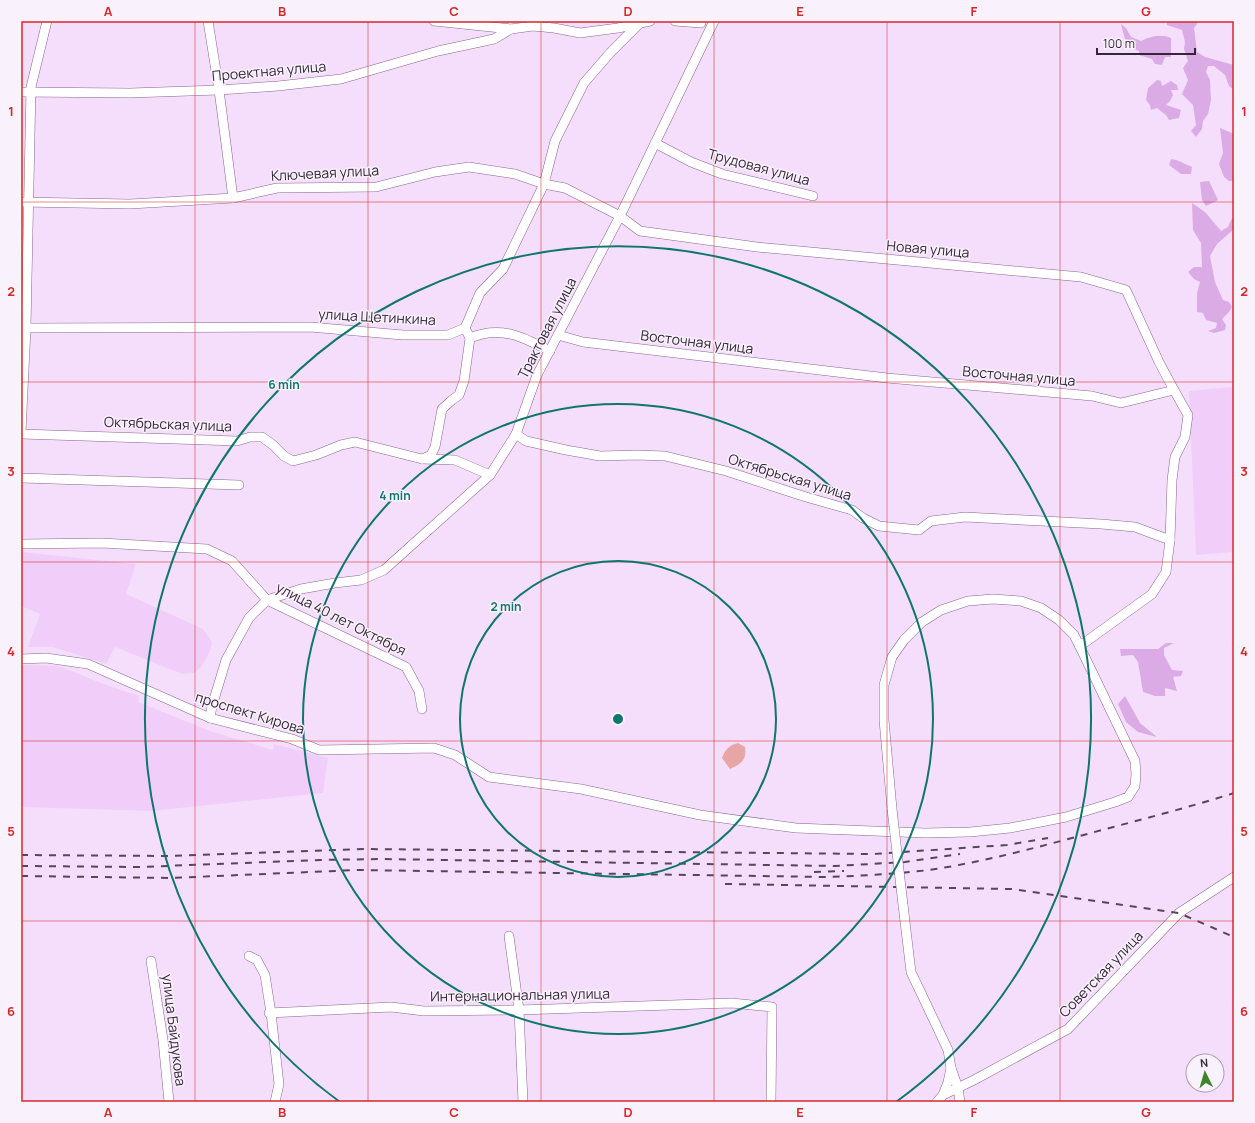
<svg xmlns="http://www.w3.org/2000/svg" width="1255" height="1123" font-family="Manrope,sans-serif">
  <rect width="100%" height="100%" fill="#f5defb"/>
  <g fill="#f1cef9">
    <path d="M1234,387V552L1196,555L1189,391Z"/>
    <path d="M21,552L136,564L126,594L203,629L212,642L210,651L201,667L194,673L182,674L115,647L106,664L53,647H28L40,614L21,606Z"/>
    <path d="M21,665L59,666L64,668L101,683L139,696L138,702L210,731L273,750L274,744L328,758L323,793L151,811L21,807Z"/>
  </g>
  <path fill="#e7a6a5" d="M738,743L745,747C747,760 741,764 730,769L722,758C725,750 729,745 738,743Z"/>
  <g fill="#dbabe6">
    <path d="M1167,21H1199L1194,28L1197,52L1205,57L1234,65V90L1229,86L1225,75L1214,66H1208L1206,72L1210,80L1211,100L1208,114L1203,121L1202,129L1196,137L1191,131L1196,125L1193,105L1182,94L1188,80L1183,68L1188,61L1184,49L1185,42L1182,30L1167,25Z"/>
    <path d="M1121,24L1126,28L1131,37L1141,41C1151,36 1161,34 1171,38V57H1165L1162,65L1155,64L1152,59L1139,55V51L1127,47Z"/>
    <path d="M1157,80L1161,81L1162,86L1171,81L1177,85L1178,90H1171L1173,95L1170,101L1166,105L1181,110L1179,118L1169,120L1166,115L1157,108L1151,110L1150,105L1146,100L1148,88Z"/>
    <path d="M1220,128L1234,134V181H1229L1224,177L1219,164L1223,153Z"/>
    <path d="M1171,159C1179,160 1185,164 1192,167L1191,174H1181L1169,165Z"/>
    <path d="M1209,181L1218,200L1206,206L1202,200L1200,182Z"/>
    <path d="M1192,203L1205,212L1221,231L1228,227L1232,218H1234V229L1217,244L1210,256L1215,282L1223,300L1229,302L1232,307L1229,312L1222,319L1226,325L1225,330L1214,333L1208,331L1216,328L1217,323L1206,320L1203,313L1197,312V293L1200,282L1194,279L1188,272L1194,267H1202L1201,243L1193,230Z"/>
    <path d="M1166,643H1174L1164,648V655L1172,670L1183,671L1181,676L1173,677L1177,691L1165,688V696H1155L1143,692L1138,662L1133,655L1121,656L1120,649H1158Z"/>
    <path d="M1125,696L1140,723L1157,737L1138,732L1126,722L1118,704Z"/>
  </g>
  <g fill="none" stroke-linecap="round" stroke-linejoin="round">
    <defs>
      <g id="minor">
        <path d="M208,21L219,90L233,198"/>
        <path d="M434,21L511,29L533,26L554,28L580,33L618,28L650,21"/>
        <path d="M675,21L701,23"/>
        <path d="M21,92L130,93L219,90L278,86L341,79L438,51L494,39L511,29"/>
        <path d="M655,143L691,162L722,174L813,196"/>
        <path d="M21,202L130,204L233,198L277,188L376,187L435,172L469,167L515,174L544,184L565,188L620,216L640,231L757,247L1081,277L1126,290L1159,362L1174,390"/>
        <path d="M26,328L310,327L403,335H448L465,328L480,293L503,269L544,184L555,141L584,83L610,53L639,24"/>
        <path d="M558,335L583,342L887,378L1092,396L1121,403L1174,390L1188,415L1185,437L1175,457L1172,480L1170,540L1166,572L1152,594L1080,646"/>
        <path d="M470,338C501,325 523,337 550,351"/>
        <path d="M21,432L26,328L31,87L47,21"/>
        <path d="M21,434L237,441L250,437H262L273,445L284,456L293,461L316,455L341,445L355,442L422,459L455,460L490,475"/>
        <path d="M516,434L526,441L566,450L600,456L637,455L665,456L726,471L806,497L852,510L863,518L879,526L919,530L931,521L965,517L1101,524L1135,527L1170,540"/>
        <path d="M422,459L431,455L435,447L442,409L452,400L459,395L464,381L470,338L465,328"/>
        <path d="M21,478L239,485"/>
        <path d="M21,544L102,543L207,549L232,561L267,600L406,667L419,691L422,709"/>
        <path d="M21,659L46,658L88,664L210,718L292,739L319,750L434,748L455,755L489,777L581,789L700,815L796,828L925,833L970,832L1010,828L1066,817L1115,802L1128,797L1135,786L1136,774L1135,761L1083,653L1074,635L1059,620L1041,608L1021,601L993,599L968,601L941,610L922,622L904,640L892,657L884,685V720L892,809"/>
        <path d="M210,718L212,706L226,660L249,618L267,600L301,589L335,583L361,580L384,570L490,475L516,434L537,375L620,216L714,21"/>
        <path d="M903,905L911,972L948,1050L951,1068L948,1082L943,1095"/>
        <path d="M509,936L519,1010L523,1102"/>
        <path d="M249,956L257,960L265,975L271,1013L279,1084L275,1102"/>
        <path d="M151,961L163,1040L169,1102"/>
        <path d="M269,1013L391,1007L424,1011L519,1010L732,1003L772,1007L771,1102"/>
        <path d="M951,1068L958,1088L960,1102"/>
        <path d="M937,1102L943,1095L974,1080L1068,1029L1179,913L1234,877"/>
      </g>
    </defs>
    <use href="#minor" stroke="#896691" stroke-width="10"/>
    <use href="#minor" stroke="#fff" stroke-width="9"/>
    <g stroke="#56465a" stroke-width="2" stroke-dasharray="7 7" stroke-linecap="butt">
      <path d="M21,855L170,856L365,849L873,854L1007,845L1048,838"/>
      <path d="M21,866L139,867L320,860L380,859L835,866L905,862L960,854"/>
      <path d="M814,872L844,871"/>
      <path d="M21,876L171,878L357,870L826,877C860,876 895,874 929,870C984,862 1038,847 1091,833C1139,820 1187,808 1234,793"/>
      <path d="M725,884L1012,889L1179,913L1234,937"/>
    </g>
    <defs>
      <path id="minor-bridge" d="M892,809L903,905"/>
    </defs>
    <use href="#minor-bridge" stroke="#896691" stroke-width="10" stroke-linecap="butt"/>
    <use href="#minor-bridge" stroke="#fff" stroke-width="9"/>
  </g>
  <path fill="none" stroke="#d62828" stroke-width="1" stroke-opacity="0.55" d="M195,21V1102M368,21V1102M541,21V1102M714,21V1102M887,21V1102M1060,21V1102M21,202H1234M21,382H1234M21,562H1234M21,741H1234M21,921H1234"/>
  <g fill="none" stroke="#0f766e" stroke-width="2">
    <circle cx="618" cy="719" r="158"/>
    <circle cx="618" cy="719" r="315"/>
    <path d="M340 1102A473 473 0 1 1 896 1102"/>
  </g>
  <g text-anchor="middle" stroke-width="3" stroke-linejoin="round" paint-order="stroke">
    <g font-size="14" fill="#352739" stroke="#f9f1fb">
      <text transform="translate(269 71) rotate(-5)" y="5">Проектная улица</text>
      <text transform="translate(759 167) rotate(15)" y="5">Трудовая улица</text>
      <text transform="translate(325 173) rotate(-3)" y="5">Ключевая улица</text>
      <text transform="translate(928 249) rotate(5)" y="5">Новая улица</text>
      <text transform="translate(377 317) rotate(3)" y="5">улица Щетинкина</text>
      <text transform="translate(547 328) rotate(-63)" y="5">Трактовая улица</text>
      <text transform="translate(697 342) rotate(7)" y="5">Восточная улица</text>
      <text transform="translate(1019 376) rotate(5)" y="5">Восточная улица</text>
      <text transform="translate(168 424) rotate(2)" y="5">Октябрьская улица</text>
      <text transform="translate(790 477) rotate(17)" y="5">Октябрьская улица</text>
      <text transform="translate(341 619) rotate(27)" y="5">улица 40 лет Октября</text>
      <text transform="translate(250 713) rotate(17)" y="5">проспект Кирова</text>
      <text transform="translate(1101 974) rotate(-46)" y="5">Советская улица</text>
      <text transform="translate(520 995) rotate(-1)" y="5">Интернациональная улица</text>
      <text transform="translate(174 1030) rotate(83)" y="5">улица Байдукова</text>
    </g>
  </g>
  <circle cx="618" cy="719" r="6" fill="#0f766e" stroke="#f9f1fb" stroke-width="2"/>
  <g font-size="12" text-anchor="middle" font-weight="bold" fill="#0f766e" stroke="#f9f1fb" stroke-width="3" stroke-linejoin="round" paint-order="stroke">
    <text x="284" y="389">6 min</text>
    <text x="395" y="500">4 min</text>
    <text x="506" y="611">2 min</text>
  </g>
  <rect width="1255" height="1123" fill="none" stroke="#f9f1fb" stroke-width="44"/>
  <g transform="translate(1205 1073) rotate(355)"><circle r="19" fill="#f9f1fb" stroke="#aba0ad"/>
  <path d="M0-3L7 15L0 10L-7 15Z" fill="#3d852c"/>
  <text y="-6" font-size="11" font-weight="bold" text-anchor="middle" fill="#352739">N</text>
  </g>
  <path d="M1097 48v6h98v-6" fill="none" stroke="#352739" stroke-width="2"/>
  <text x="1103" y="48" font-size="12" fill="#352739" stroke="#f9f1fb" stroke-width="3" paint-order="stroke">100 m</text>
  <rect x="22" y="22" width="1211" height="1079" fill="none" stroke="#d62828" stroke-width="1.5"/>
  <g font-size="13" text-anchor="middle" font-weight="bold" fill="#d62828">
    <text x="108" y="16">A</text>
    <text x="282" y="16">B</text>
    <text x="454" y="16">C</text>
    <text x="628" y="16">D</text>
    <text x="800" y="16">E</text>
    <text x="974" y="16">F</text>
    <text x="1146" y="16">G</text>
    <text x="11" y="116">1</text>
    <text x="1244" y="116">1</text>
    <text x="11" y="296">2</text>
    <text x="1244" y="296">2</text>
    <text x="11" y="476">3</text>
    <text x="1244" y="476">3</text>
    <text x="11" y="656">4</text>
    <text x="1244" y="656">4</text>
    <text x="11" y="836">5</text>
    <text x="1244" y="836">5</text>
    <text x="11" y="1016">6</text>
    <text x="1244" y="1016">6</text>
    <text x="108" y="1117">A</text>
    <text x="282" y="1117">B</text>
    <text x="454" y="1117">C</text>
    <text x="628" y="1117">D</text>
    <text x="800" y="1117">E</text>
    <text x="974" y="1117">F</text>
    <text x="1146" y="1117">G</text>
  </g>
</svg>
